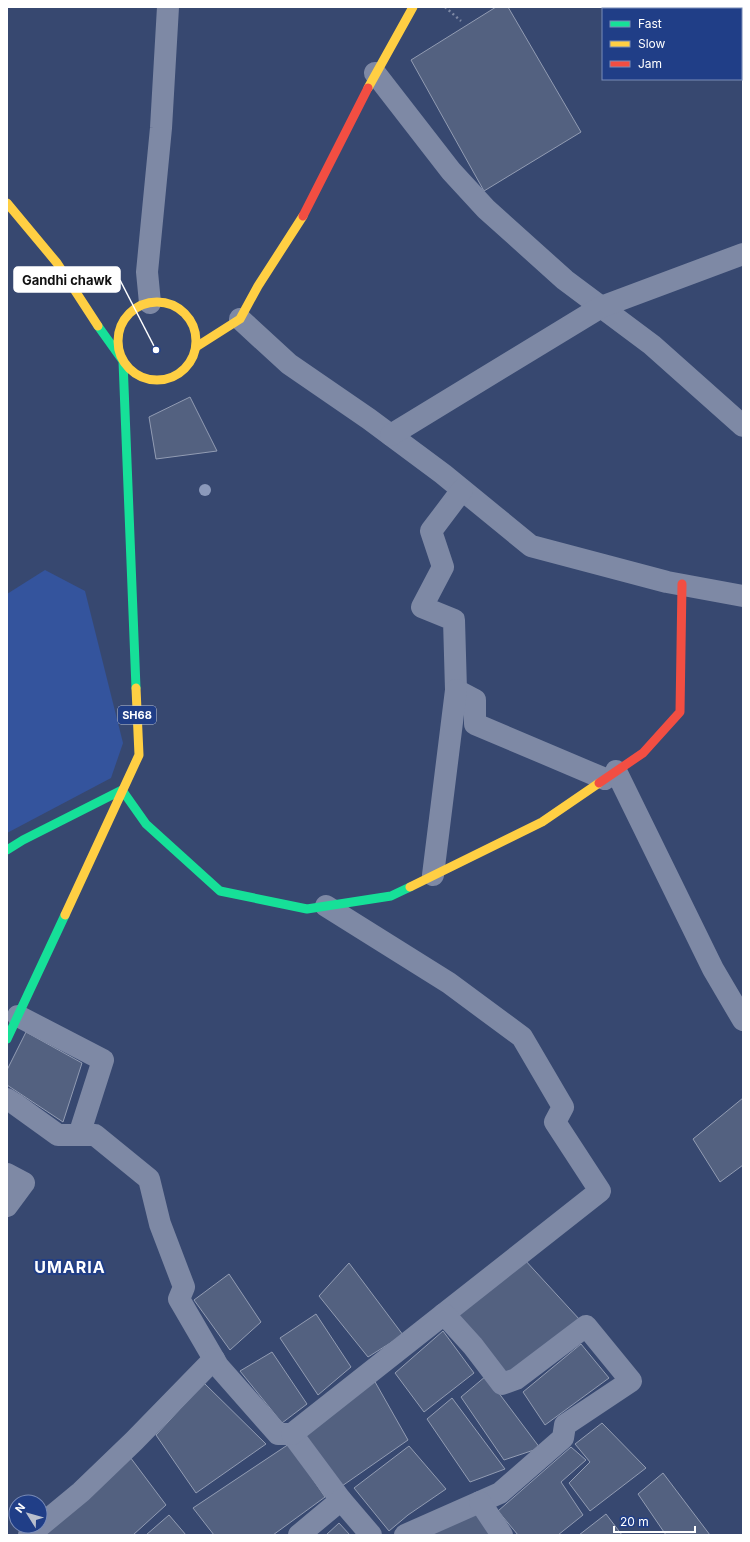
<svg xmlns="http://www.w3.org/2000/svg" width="750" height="1542" font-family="Inter,sans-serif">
  <rect width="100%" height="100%" fill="#374870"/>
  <path fill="#34549d" d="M45,570L85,591L123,743L111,778L7,833V594Z"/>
  <g fill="#536180" stroke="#929cb3">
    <path d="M496,7H508L581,132L484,191L411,60Z"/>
    <path d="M190,397L217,451L156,459L149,417Z"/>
    <path d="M26,1032L82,1063L63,1122L7,1085V1070Z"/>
    <path d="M743,1098V1165L720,1182L693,1139Z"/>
    <path d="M524,1259L580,1320L507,1377L455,1318Z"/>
    <path d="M349,1263L403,1335L368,1357L319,1296Z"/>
    <path d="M229,1274L261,1322L230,1350L194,1300Z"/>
    <path d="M316,1314L351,1367L318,1395L280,1338Z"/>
    <path d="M443,1331L474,1373L424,1412L395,1373Z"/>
    <path d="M581,1344L609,1378L545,1425L523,1392Z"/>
    <path d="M272,1352L307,1404L282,1423L240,1371Z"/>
    <path d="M486,1376L540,1448L504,1460L461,1397Z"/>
    <path d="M374,1380L408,1440L342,1486L302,1434Z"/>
    <path d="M204,1383L266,1444L196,1493L156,1435Z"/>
    <path d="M452,1398L505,1469L470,1482L427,1419Z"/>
    <path d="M602,1423L646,1468L590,1511L569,1483L590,1462L575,1444Z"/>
    <path d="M289,1444L325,1497L273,1535H214L193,1508Z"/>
    <path d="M409,1446L446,1489L408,1515L389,1531L354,1488Z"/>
    <path d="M571,1447L586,1460L561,1482L583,1515L558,1535H518L498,1511Z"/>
    <path d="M130,1457L166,1505L133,1535H42Z"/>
    <path d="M663,1473L710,1535H666L638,1494Z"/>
    <path d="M478,1512L495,1535H418Z"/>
    <path d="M606,1514L622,1535H579Z"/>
    <path d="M169,1515L186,1535H146Z"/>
    <path d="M339,1523L350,1535H326Z"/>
  </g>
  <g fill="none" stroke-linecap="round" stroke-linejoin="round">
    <path stroke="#7e89a5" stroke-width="2.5" stroke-dasharray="2 3" stroke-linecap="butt" d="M445,7L461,21"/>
    <g stroke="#7e89a5" stroke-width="22">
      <path d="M375,73L451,171L486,209L565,280L652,345L743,426"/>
      <path d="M150,303L147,272L161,128L168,7"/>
      <path d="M240,319L289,364L369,419L443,474L531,546L667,582L743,596"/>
      <path d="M391,435L601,307L743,254"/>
      <path d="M462,490L431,531L443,567L422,607L454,620L456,690L475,700V724L605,779"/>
      <path d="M616,771L713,969L743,1020"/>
      <path d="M433,875L456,690"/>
      <path d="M326,906L449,983L522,1037L563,1107L555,1122L600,1191L444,1314"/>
      <path d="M18,1016L103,1060L79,1135"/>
      <path d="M7,1099L15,1104L58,1135H95L149,1179L160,1224L184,1287L179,1299L218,1366L278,1434H292L341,1500L371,1535"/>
      <path d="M7,1174L24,1183L7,1206"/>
      <path d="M292,1434L444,1314L473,1346L502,1384L516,1379L586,1326L631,1381L565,1425L563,1438L500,1493L405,1535"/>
      <path d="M480,1502L502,1535"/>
      <path d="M29,1535L81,1492L134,1441L214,1359"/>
      <path d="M299,1535L341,1500"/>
    </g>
    <g stroke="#16e098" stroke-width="9">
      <path d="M98,326L123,361L136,688"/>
      <path d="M7,850L23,840L122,790L146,824L220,891L307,909L391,896L410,887"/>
      <path d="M7,1039L65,915"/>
    </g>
    <g stroke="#ffcf43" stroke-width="9">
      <path d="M368,88L413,7"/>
      <path d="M7,203L57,263L98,326"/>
      <circle cx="157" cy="341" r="39"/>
      <path d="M196,347L240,319L258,286L303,216"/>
      <path d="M410,887L542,822L599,783"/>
      <path d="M65,915L139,755L136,688"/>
    </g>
    <g stroke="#f24e42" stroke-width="9">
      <path d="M303,216L368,88"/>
      <path d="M599,783L643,753L680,712L682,584"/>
    </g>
  </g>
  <circle fill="#8b99ba" cx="205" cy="490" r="6"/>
  <g text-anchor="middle" stroke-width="4" stroke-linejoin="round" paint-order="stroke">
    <rect fill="#203e87" stroke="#bcc5db" stroke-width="1" x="118" y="706" width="38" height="18" rx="3"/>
    <g font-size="11" font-weight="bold" fill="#fff">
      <text x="137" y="719">SH68</text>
    </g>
    <g font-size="16" font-weight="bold" letter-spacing="1" fill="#fff" stroke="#203e87">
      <text x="70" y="1273">UMARIA</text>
    </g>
  </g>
  <path fill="none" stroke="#fff" stroke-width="1.5" d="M156 350L120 280"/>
  <circle fill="#fff" stroke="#203e87" stroke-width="1.5" cx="156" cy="350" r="4"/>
  <rect fill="#fff" stroke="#fff" stroke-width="1.5" x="14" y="267" width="106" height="25" rx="4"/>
  <g font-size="13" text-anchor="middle" font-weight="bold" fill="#111">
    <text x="67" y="285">Gandhi chawk</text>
  </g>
  <rect width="750" height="1542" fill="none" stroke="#ffffff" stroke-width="16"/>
  <rect x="602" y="8" width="140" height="72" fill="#203e87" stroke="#798bb7"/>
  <rect x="610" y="21" width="20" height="6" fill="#16e098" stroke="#798bb7"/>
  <text x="638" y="28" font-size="12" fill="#ffffff">Fast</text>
  <rect x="610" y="41" width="20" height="6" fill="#ffcf43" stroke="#798bb7"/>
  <text x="638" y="48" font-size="12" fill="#ffffff">Slow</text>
  <rect x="610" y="61" width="20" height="6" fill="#f24e42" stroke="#798bb7"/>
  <text x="638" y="68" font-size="12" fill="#ffffff">Jam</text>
  <g transform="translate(28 1514) rotate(307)"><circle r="19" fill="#203e87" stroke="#798bb7"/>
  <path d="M0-3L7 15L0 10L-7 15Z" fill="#b9bfcd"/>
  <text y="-6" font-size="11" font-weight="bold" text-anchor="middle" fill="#ffffff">N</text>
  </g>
  <path d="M614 1526v6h81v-6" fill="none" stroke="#ffffff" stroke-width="2"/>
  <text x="620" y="1526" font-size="12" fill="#ffffff" stroke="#203e87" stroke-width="3" paint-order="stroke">20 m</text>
</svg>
